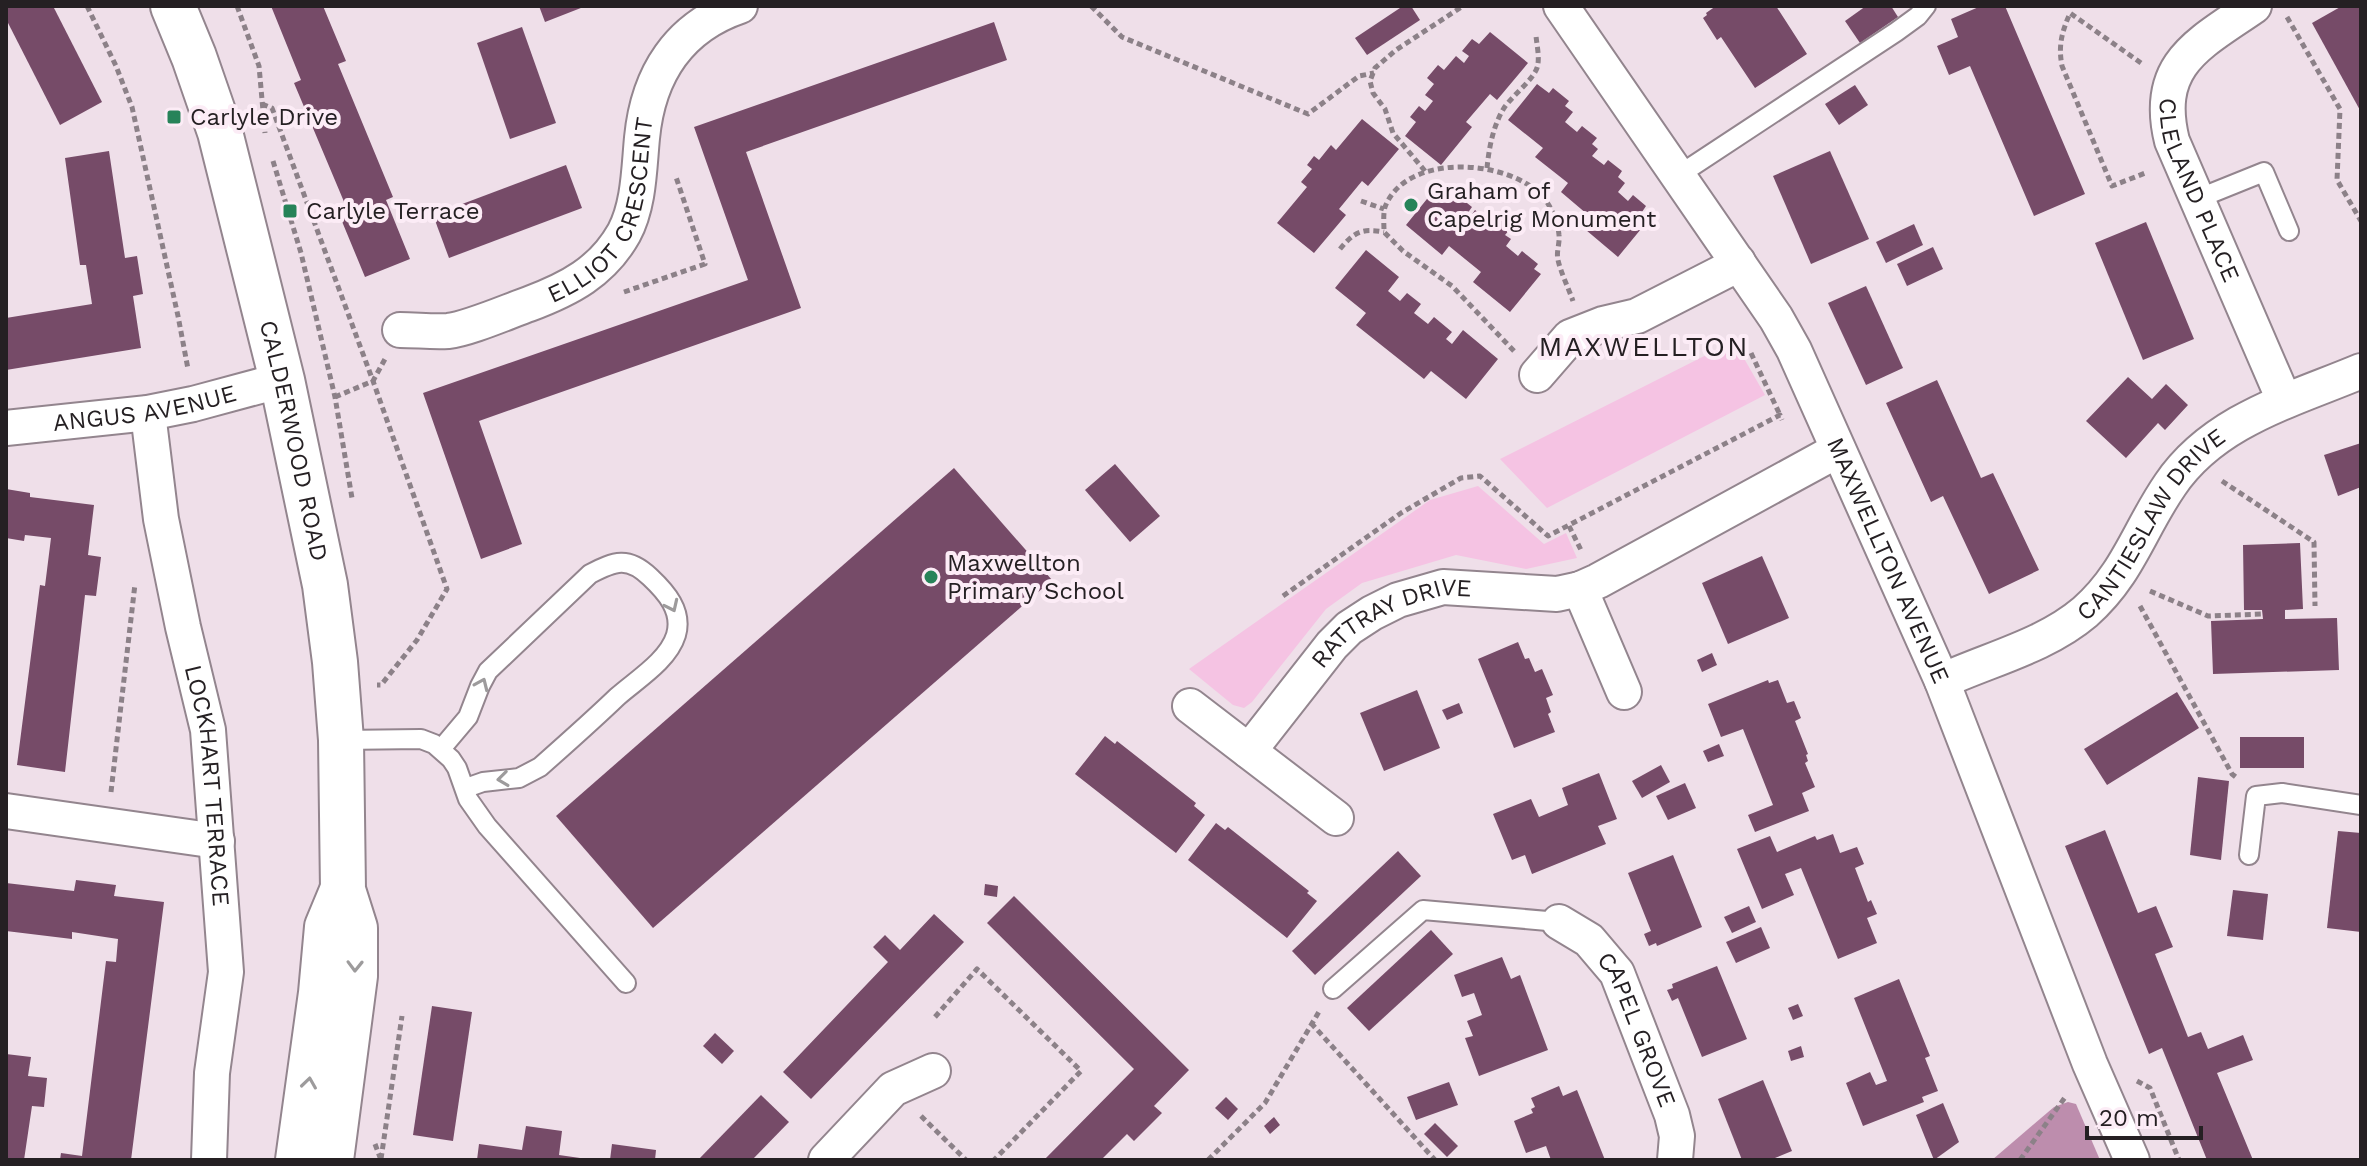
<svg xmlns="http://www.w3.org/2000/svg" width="2367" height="1166" font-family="'Work Sans',sans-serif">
  <rect width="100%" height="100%" fill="#efdfe9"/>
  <g fill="#f5c3e3">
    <path d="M1734,341L1765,395L1547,508L1500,459Z"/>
    <path d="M1478,486L1544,544L1566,533L1577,558L1526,569L1456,555L1362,583L1326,609L1252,702L1244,708L1233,705L1189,669L1430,500Z"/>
  </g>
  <path fill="#bd8dad" d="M2068,1102L2076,1104L2100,1160H1992L2054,1107Z"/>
  <g fill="#764b68">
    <path d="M6,6H53L102,102L60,125L6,19Z"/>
    <path d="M271,6H323L346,61L338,64L393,197L386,200L410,259L365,277L341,219L350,216L294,83L301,80Z"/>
    <path d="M539,6H586L545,22Z"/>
    <path d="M1403,6H1411L1420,20L1367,55L1355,38Z"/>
    <path d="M1716,6H1776L1807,54L1755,88L1721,37L1717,40L1703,18L1707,15L1706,13Z"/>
    <path d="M1866,6H1891L1898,17L1860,43L1845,21Z"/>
    <path d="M1981,6H2005L2085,194L2034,216L1970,66L1949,75L1937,46L1958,37L1951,19Z"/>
    <path d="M2342,6H2361V112L2312,23Z"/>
    <path d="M994,22L1007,60L746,152L801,308L479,421L522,544L481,559L423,393L748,280L694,127Z"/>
    <path d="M522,27L556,123L510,139L477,43Z"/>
    <path d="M1490,32L1528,63L1497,100L1490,94L1466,122L1472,127L1441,165L1405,136L1416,122L1410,117L1419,106L1425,111L1433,101L1425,95L1434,84L1427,78L1438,65L1444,70L1456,56L1464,63L1469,56L1462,51L1472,39L1479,44Z"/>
    <path d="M1537,84L1549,93L1553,88L1569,101L1565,106L1573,112L1565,122L1577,132L1582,126L1597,138L1592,144L1598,149L1592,156L1604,165L1608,160L1622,171L1618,177L1625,183L1618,192L1628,201L1633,195L1646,206L1642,212L1650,218L1618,257L1586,230L1594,220L1561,192L1568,183L1535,157L1543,148L1508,120Z"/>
    <path d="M1855,85L1868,105L1839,125L1825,104Z"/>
    <path d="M1362,119L1399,149L1368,186L1362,181L1339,209L1346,215L1314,253L1277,223L1307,187L1301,182L1312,169L1307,165L1314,156L1319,160L1331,145L1336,150Z"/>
    <path d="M109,151L125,258L137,256L143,294L133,296L141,348L6,370V318L92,304L86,265H80L65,158Z"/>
    <path d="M1830,151L1869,239L1811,264L1773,176Z"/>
    <path d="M566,165L582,208L449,258L433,215Z"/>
    <path d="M1435,189L1452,202L1457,195L1472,207L1467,214L1470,217L1475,210L1489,221L1494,214L1511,228L1505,235L1511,239L1506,246L1518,256L1522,251L1538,264L1534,269L1541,274L1510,312L1473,282L1481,272L1449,246L1442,255L1406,225Z"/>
    <path d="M2146,222L2194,339L2143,360L2095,243Z"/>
    <path d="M1914,224L1923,245L1886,263L1876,242Z"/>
    <path d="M1933,247L1943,269L1907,286L1897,264Z"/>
    <path d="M1366,250L1399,277L1388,291L1400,301L1407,293L1421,304L1414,313L1428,324L1434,317L1452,332L1446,339L1452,344L1463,330L1498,359L1466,399L1431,371L1424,379L1356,325L1366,313L1335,288Z"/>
    <path d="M1866,286L1903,368L1866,385L1828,303Z"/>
    <path d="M2128,377L2152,399L2166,384L2188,405L2165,430L2158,423L2126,458L2086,421Z"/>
    <path d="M1937,380L1981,478L1993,473L2039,570L1989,594L1943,496L1931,502L1886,403Z"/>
    <path d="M2361,443V487L2338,496L2324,455Z"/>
    <path d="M1115,464L1160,516L1130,542L1085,490Z"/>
    <path d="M954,468L1052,580L653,928L556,816Z"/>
    <path d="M6,489L30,493V497L94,505L88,555L101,557L96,596L85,595L65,772L17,765L40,585L45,586L51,538L25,535L24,541L6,538Z"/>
    <path d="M2300,543L2303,609L2285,610V619L2337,618L2339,670L2213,674L2211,621L2263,619L2262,610H2244L2243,545Z"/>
    <path d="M1762,556L1789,618L1728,644L1702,583Z"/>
    <path d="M1518,642L1525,659L1529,658L1535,672L1542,669L1553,695L1546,698L1551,712L1548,714L1555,732L1514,748L1478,659Z"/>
    <path d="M1712,653L1717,665L1702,672L1697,660Z"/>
    <path d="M1768,680L1769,683L1778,680L1787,703L1794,701L1801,718L1795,721L1808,754L1806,755L1808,761L1805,763L1815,787L1802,793L1809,811L1755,832L1748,815L1773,805L1743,729L1721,737L1708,704Z"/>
    <path d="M1417,690L1440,748L1384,771L1360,713Z"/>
    <path d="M2177,692L2199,728L2107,785L2084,749Z"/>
    <path d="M1459,703L1463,713L1447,720L1442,710Z"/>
    <path d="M1105,736L1115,744L1117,741L1196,803L1194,806L1205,815L1176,853L1075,774Z"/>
    <rect x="2240" y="737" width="64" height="31"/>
    <path d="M1719,744L1724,756L1708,762L1703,751Z"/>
    <path d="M1661,765L1670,782L1642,798L1632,781Z"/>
    <path d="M1599,773L1617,819L1598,826L1606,844L1532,874L1525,855L1512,860L1493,814L1531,799L1539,817L1568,805L1562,788Z"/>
    <path d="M2198,777L2229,781L2221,860L2190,855Z"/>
    <path d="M1685,783L1696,808L1668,820L1656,796Z"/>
    <path d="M1216,823L1225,830L1228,827L1309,891L1307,893L1317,901L1287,938L1188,860Z"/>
    <path d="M2105,830L2138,913L2156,906L2173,947L2155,954L2188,1037L2201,1032L2208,1049L2243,1035L2253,1060L2217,1073L2253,1160H2207L2162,1048L2149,1054L2065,846Z"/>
    <path d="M2338,831L2361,833V932L2327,928Z"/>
    <path d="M1833,834L1840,853L1857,847L1864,864L1855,868L1868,902L1871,900L1877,914L1867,918L1877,943L1838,959L1801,868L1785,874L1794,895L1762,909L1737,849L1770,836L1777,852L1815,836L1817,840Z"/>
    <path d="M1398,851L1421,876L1315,975L1292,951Z"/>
    <path d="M1673,855L1702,927L1657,946L1656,943L1649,946L1644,934L1651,931L1628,873Z"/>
    <path d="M76,880L116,885L114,896L164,902L131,1160H60L61,1153L82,1156L106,961L116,962L118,939L72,932V939L6,931V883L74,891Z"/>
    <path d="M985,884L998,886L997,897L984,895Z"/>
    <path d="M2233,890L2268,894L2263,940L2227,936Z"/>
    <path d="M1014,896L1189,1070L1154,1106L1162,1113L1134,1141L1127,1134L1101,1160H1044L1134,1069L987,923Z"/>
    <path d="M1749,906L1756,922L1732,933L1724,917Z"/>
    <path d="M934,914L964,942L811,1099L783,1072L888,962L873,947L885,935L900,950Z"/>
    <path d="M1761,927L1770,948L1736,963L1726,942Z"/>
    <path d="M1431,930L1453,954L1369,1031L1347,1008Z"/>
    <path d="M1502,957L1511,979L1520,975L1548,1050L1479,1076L1465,1038L1473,1036L1467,1021L1482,1015L1474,993L1462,997L1454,975Z"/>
    <path d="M1717,966L1747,1039L1702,1057L1678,998L1672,1001L1667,990L1673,988L1672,984Z"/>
    <path d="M1899,979L1930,1056L1925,1058L1938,1091L1922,1097L1924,1102L1863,1126L1846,1083L1870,1072L1876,1085L1887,1081L1854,998Z"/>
    <path d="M1798,1004L1803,1016L1793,1020L1788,1008Z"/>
    <path d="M432,1006L472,1012L453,1141L413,1135Z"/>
    <path d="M715,1033L734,1051L722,1064L703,1046Z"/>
    <path d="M1801,1046L1804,1057L1791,1061L1788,1051Z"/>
    <path d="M6,1054L31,1057L28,1076L47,1078L44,1107L32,1106L24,1160H6Z"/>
    <path d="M1763,1080L1792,1151L1770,1160H1742L1718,1099Z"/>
    <path d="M1449,1082L1458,1105L1416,1120L1407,1097Z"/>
    <path d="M1559,1086L1563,1096L1577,1090L1605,1160H1551L1546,1146L1526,1153L1514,1121L1533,1113L1531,1109L1535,1107L1531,1098Z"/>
    <path d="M761,1095L789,1122L752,1160H698Z"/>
    <path d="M1226,1097L1238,1109L1228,1120L1215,1108Z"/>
    <path d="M1943,1103L1959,1142L1934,1160L1916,1115Z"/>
    <path d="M1274,1117L1280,1125L1270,1134L1264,1126Z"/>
    <path d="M1435,1123L1458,1146L1447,1157L1424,1134Z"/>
    <path d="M526,1126L562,1131L559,1155L580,1158V1160H477L479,1144L522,1150Z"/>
    <path d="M612,1144L656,1150L655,1160H610Z"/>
  </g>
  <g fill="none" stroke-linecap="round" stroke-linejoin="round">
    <defs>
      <g id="lane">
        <path d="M1679,175L1896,32L1918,16L1926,6"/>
        <path d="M2197,199L2264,172L2289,231"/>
        <path d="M341,740L421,739L434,744L451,759L457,768L468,799L487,826L626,983"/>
        <path d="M441,749L468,717L480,686L488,671L590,574C615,561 628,556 650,577C666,592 683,611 676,635C668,661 636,680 617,697C592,721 566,744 540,767L519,778L483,782L466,788"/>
        <path d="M2249,855L2256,796L2282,793L2361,805"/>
        <path d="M1333,989L1423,910L1559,922"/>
      </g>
      <g id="street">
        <path id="s1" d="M1561,6L1776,318L1794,350L1942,681L2090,1064L2132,1160"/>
        <path id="s2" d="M2254,6C2199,44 2153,64 2172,141L2284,400"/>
        <path id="s3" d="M400,330C416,330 433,332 448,331C468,329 509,311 529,304C569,289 602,272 624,233C639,205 639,169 642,138C648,75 678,27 740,6"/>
        <path d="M1537,375L1570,337L1603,324L1637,316L1727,270L1738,262"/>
        <path id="s4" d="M148,413L161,519L183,627L208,730L226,972L212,1073L209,1160"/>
        <path id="s5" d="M6,428L148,413L193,404L282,380"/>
        <path d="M1580,589L1624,692"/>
        <path id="s6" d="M1942,681C1990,659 2045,646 2085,612C2128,574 2139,530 2170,485C2214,420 2292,400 2361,371"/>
        <path d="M1190,706L1336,818"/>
        <path id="s7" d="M1249,751L1332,645L1349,628L1372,613L1398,600L1443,587L1557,594L1580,589L1598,581L1838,450"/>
        <path d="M6,811L217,841"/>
        <path id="s8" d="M1559,922L1589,940L1617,973L1672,1115L1677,1136L1675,1160"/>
        <path d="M826,1160L893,1089L933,1071"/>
      </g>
      <g id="secondary">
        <path id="s9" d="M173,6L194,57L220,132L282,380L325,585L335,662L341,740L343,890L355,928V976L331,1160"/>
        <path d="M298,1160L321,993L327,927L342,891"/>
      </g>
    </defs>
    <use href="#lane" stroke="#93858e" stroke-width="22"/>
    <use href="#street" stroke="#93858e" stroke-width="38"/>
    <use href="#secondary" stroke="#93858e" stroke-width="48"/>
    <g stroke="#8c8188" stroke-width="5" stroke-dasharray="6 4" stroke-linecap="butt">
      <path d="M87,6L116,66L132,107L178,316L188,369"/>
      <path d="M237,6L259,66L265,133"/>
      <path d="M1091,6L1122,37L1308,114L1359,76L1374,73"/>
      <path d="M2287,17L2340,109L2337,180L2361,221"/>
      <path d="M2141,63L2070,13C2062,32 2058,45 2062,66L2112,186L2148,172"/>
      <path d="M262,104L272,108L373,381L447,589L417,640L381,685H377"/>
      <path d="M273,161L301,253L335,397L352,498"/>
      <path d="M1487,168C1489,148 1493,126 1504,108C1512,96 1532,81 1537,68C1540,59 1537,46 1536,36"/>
      <path d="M1425,171L1393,133L1385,109L1373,93L1370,81L1375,68L1396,50L1463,6"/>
      <path d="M1361,201L1384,209"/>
      <path d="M1340,249C1354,232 1362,228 1384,232"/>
      <path d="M624,292L705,264L676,177"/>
      <path d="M1514,351L1452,286L1403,251L1384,232C1384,224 1383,214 1385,207C1406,152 1508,159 1542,196C1551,205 1558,223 1559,235C1560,243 1556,252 1558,260C1561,273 1568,287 1573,301"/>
      <path d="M1751,353L1780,415"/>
      <path d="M335,397L373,381L385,359"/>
      <path d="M2222,481L2314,542L2315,606"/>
      <path d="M1569,526L1581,550"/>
      <path d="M2150,591L2208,616L2262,614"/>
      <path d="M1283,596L1401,513L1461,478L1480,476L1548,536L1780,415L1782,420"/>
      <path d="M2140,606L2232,774L2237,778"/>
      <path d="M111,792L135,584"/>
      <path d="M935,1017L977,969L1081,1071L994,1160"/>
      <path d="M1311,1023L1435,1160"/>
      <path d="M2137,1081L2150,1088L2179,1160"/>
      <path d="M921,1116L966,1160"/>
      <path d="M375,1144L381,1160"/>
      <path d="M381,1159L402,1016"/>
      <path d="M1208,1160L1265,1103L1320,1010"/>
      <path d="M2020,1160L2066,1096"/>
    </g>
    <use href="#lane" stroke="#fff" stroke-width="18"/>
    <use href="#street" stroke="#fff" stroke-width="34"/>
    <use href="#secondary" stroke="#fff" stroke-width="44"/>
  </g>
  <defs><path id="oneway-chevron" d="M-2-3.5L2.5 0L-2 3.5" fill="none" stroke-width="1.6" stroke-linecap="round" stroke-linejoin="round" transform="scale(2)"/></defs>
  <g stroke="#9d9b9c">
    <use href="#oneway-chevron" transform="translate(672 606) rotate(65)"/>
    <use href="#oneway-chevron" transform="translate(482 684) rotate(-66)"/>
    <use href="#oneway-chevron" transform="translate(503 779) rotate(173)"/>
    <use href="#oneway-chevron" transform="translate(355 966) rotate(91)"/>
    <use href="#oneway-chevron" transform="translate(309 1083) rotate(-82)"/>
  </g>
  <g fill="#278359" stroke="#fcecf6" stroke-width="3">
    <rect x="166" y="109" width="16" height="16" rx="4"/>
    <circle cx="1411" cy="205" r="8"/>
    <rect x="282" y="203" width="16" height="16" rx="4"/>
    <circle cx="931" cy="577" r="8"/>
  </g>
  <g text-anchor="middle" stroke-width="8" stroke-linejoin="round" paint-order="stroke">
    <g font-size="24" fill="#252023" stroke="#fcecf6" text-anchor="start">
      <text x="190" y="125">Carlyle Drive</text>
      <text x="1427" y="199">Graham of<tspan x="1427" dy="28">Capelrig Monument</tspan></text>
      <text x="306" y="219">Carlyle Terrace</text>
      <text x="947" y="571">Maxwellton<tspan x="947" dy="28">Primary School</tspan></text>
    </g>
    <g font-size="24" fill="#252023" stroke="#fcecf6">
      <text dy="8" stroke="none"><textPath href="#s2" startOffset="228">CLELAND PLACE</textPath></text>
      <text dy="8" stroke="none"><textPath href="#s3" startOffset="264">ELLIOT CRESCENT</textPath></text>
      <text dy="8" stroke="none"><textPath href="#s5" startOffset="140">ANGUS AVENUE</textPath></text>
      <text dy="8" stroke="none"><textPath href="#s9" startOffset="452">CALDERWOOD ROAD</textPath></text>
      <text dy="8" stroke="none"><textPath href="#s6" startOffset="270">CANTIESLAW DRIVE</textPath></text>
      <text dy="8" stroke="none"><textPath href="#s1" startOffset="646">MAXWELLTON AVENUE</textPath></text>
      <text dy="8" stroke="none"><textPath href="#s7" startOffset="200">RATTRAY DRIVE</textPath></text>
      <text dy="8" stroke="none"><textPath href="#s4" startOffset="378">LOCKHART TERRACE</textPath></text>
      <text dy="8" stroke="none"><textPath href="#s8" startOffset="138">CAPEL GROVE</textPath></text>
    </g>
    <g font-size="28" letter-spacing="2" fill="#252023" stroke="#fcecf6">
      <text x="1644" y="356">MAXWELLTON</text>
    </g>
  </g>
  <rect width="2367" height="1166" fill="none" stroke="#252023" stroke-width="16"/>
  <path d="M2087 1126v12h114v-12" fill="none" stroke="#252023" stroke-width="4"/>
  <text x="2099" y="1126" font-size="24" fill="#252023" stroke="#fcecf6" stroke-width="6" paint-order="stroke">20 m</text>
</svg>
